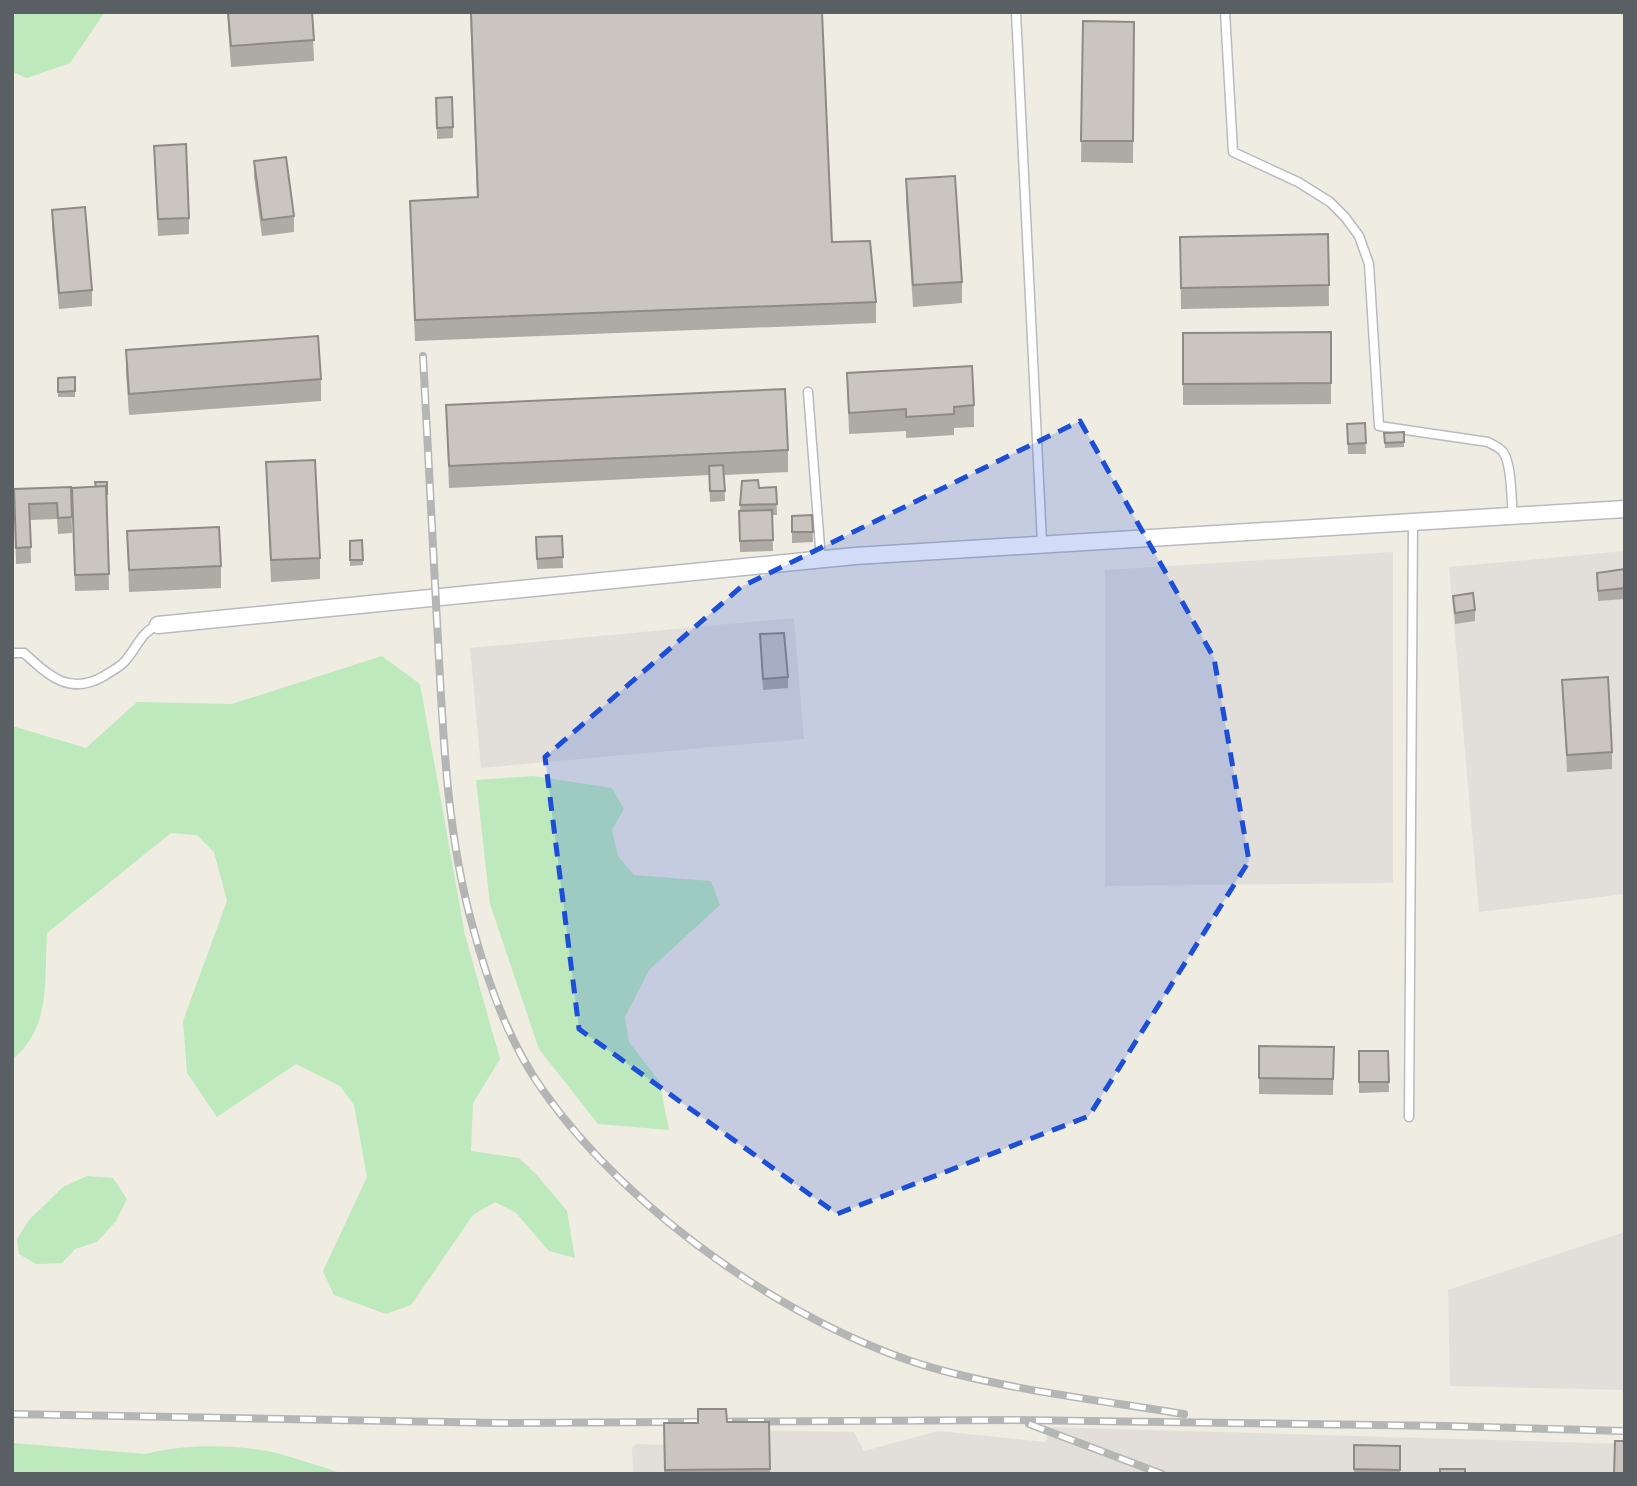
<svg xmlns="http://www.w3.org/2000/svg" width="1637" height="1486" font-family="'DejaVu Sans',sans-serif">
  <rect width="100%" height="100%" fill="#efece2"/>
  <g fill="#e2dfda">
    <path d="M1625,551V894L1479,912L1449,567Z"/>
    <path d="M1393,552V883L1105,886V570Z"/>
    <path d="M794,618L804,739L481,768L470,648Z"/>
    <path d="M1625,1232V1390L1450,1386L1448,1290Z"/>
    <path d="M1049,1427L1625,1444V1474H633L632,1448L637,1444L664,1445L726,1430L854,1432L864,1451L938,1431L1046,1442Z"/>
  </g>
  <g fill="#bde9bc">
    <path d="M12,12H105L70,63L27,78L12,72Z"/>
    <path d="M382,656L420,684L465,935L500,1059L473,1103L471,1151L519,1158L536,1174L567,1211L575,1258L549,1251L516,1213L495,1202L473,1215L411,1305L386,1314L334,1295L323,1271L367,1177L354,1105L340,1086L296,1064L217,1117L187,1073L183,1021L227,901L214,852L197,835L171,833L47,933C44,979 52,1027 12,1060V726L86,748L137,702L232,704Z"/>
    <path d="M533,776L612,788L624,809L612,830L618,856L634,875L711,881L720,905L649,970L625,1017L629,1042L659,1081L669,1130L598,1124L539,1049L490,904L476,780Z"/>
    <path d="M87,1176L113,1178L127,1199L116,1221L97,1242L75,1249L62,1263L36,1264L19,1254L17,1239L29,1220L63,1187Z"/>
    <path d="M12,1443L146,1454C183,1444 238,1444 276,1453C299,1459 322,1467 344,1474H12Z"/>
  </g>
  <g fill="none" stroke-linecap="round" stroke-linejoin="round">
    <defs>
      <g id="lane">
        <path d="M1016,12L1042,543"/>
        <path d="M1225,12L1233,152L1298,182L1330,202L1345,217L1359,236L1369,264L1379,426L1488,442C1493,445 1499,447 1503,452C1512,464 1511,500 1513,516"/>
        <path d="M808,392L821,560"/>
        <path d="M12,653H24C49,676 70,696 104,676C111,671 121,667 126,660C138,646 141,632 158,625"/>
        <path d="M1409,1117L1413,522"/>
      </g>
      <path id="street" d="M158,625L855,556L1625,509"/>
    </defs>
    <use href="#lane" stroke="#b7bbc0" stroke-width="11"/>
    <use href="#street" stroke="#b7bbc0" stroke-width="19"/>
    <use href="#lane" stroke="#fff" stroke-width="8"/>
    <use href="#street" stroke="#fff" stroke-width="16"/>
    <defs>
      <g id="rail">
        <path d="M423,356C428,451 433,546 438,641C443,734 447,834 472,924C487,981 508,1041 542,1089C628,1213 802,1335 948,1372C1025,1392 1105,1401 1184,1414"/>
        <path d="M12,1414L500,1423L1016,1420L1444,1426L1625,1431"/>
        <path d="M1029,1424L1162,1474"/>
      </g>
    </defs>
    <use href="#rail" stroke="#b4b5b5" stroke-width="8"/>
    <use href="#rail" stroke="#fff" stroke-width="5" stroke-dasharray="16" stroke-linecap="butt"/>
  </g>
  <g fill="#aeaaa4">
    <path d="M227,12H312L314,61L231,67Z"/>
    <path d="M470,12H822L832,242L876,302V323L415,341L410,201L477,197Z"/>
    <path d="M1083,21L1134,22L1133,163L1081,162Z"/>
    <path d="M436,98L453,127V138L437,139Z"/>
    <path d="M154,146L189,218V234L158,236Z"/>
    <path d="M254,161L294,216V232L262,236L254,177Z"/>
    <path d="M906,179L962,282V303L913,307L906,201Z"/>
    <path d="M52,210L92,290V306L59,309L52,226Z"/>
    <path d="M1328,234L1329,306L1181,309L1180,237Z"/>
    <path d="M1331,332V404L1183,405V333Z"/>
    <path d="M126,350L321,379V401L129,415L126,372Z"/>
    <path d="M847,373L974,405V427L954,428V435L906,438V431L849,434Z"/>
    <path d="M75,377V397H58V378Z"/>
    <path d="M446,405L788,450V472L724,475L725,501L710,502L709,475L449,488Z"/>
    <path d="M1365,423L1366,454H1348L1347,424Z"/>
    <path d="M1404,432V447L1385,448L1384,433Z"/>
    <path d="M266,462L320,558V579L271,582Z"/>
    <path d="M742,481L759,488L776,487L777,515H772L773,551L740,552L739,511H740Z"/>
    <path d="M107,482L109,590L75,591L72,488L96,487Z"/>
    <path d="M71,487L72,533L58,534L57,519L30,520L31,563L16,564L14,489Z"/>
    <path d="M812,515L813,542L792,543V516Z"/>
    <path d="M127,531L221,566V588L129,592Z"/>
    <path d="M562,536L563,568L537,569L536,537Z"/>
    <path d="M362,540L363,565L350,566V541Z"/>
    <path d="M1625,569V599L1598,601L1597,573Z"/>
    <path d="M1453,596L1475,610V621L1455,624Z"/>
    <path d="M760,634L788,677V688L763,690Z"/>
    <path d="M1562,680L1612,752V769L1567,772Z"/>
    <path d="M1259,1046L1334,1047L1333,1095L1259,1094Z"/>
    <path d="M1359,1051H1388L1389,1092L1359,1093Z"/>
    <path d="M769,1422L770,1474H664V1423Z"/>
    <path d="M1354,1445L1400,1446V1474H1354Z"/>
  </g>
  <g fill="#cac6bf" stroke="#8d8b86" stroke-width="2">
    <path d="M228,12H312L314,40L231,46Z"/>
    <path d="M471,12H822L832,242L870,241L876,302L415,320L410,201L478,197Z"/>
    <path d="M1083,21L1134,22L1133,141H1081Z"/>
    <path d="M452,97L453,127L437,128L436,98Z"/>
    <path d="M186,144L189,218L158,219L154,146Z"/>
    <path d="M286,157L294,216L262,220L254,161Z"/>
    <path d="M955,176L962,282L913,285L906,179Z"/>
    <path d="M85,207L92,290L59,293L52,210Z"/>
    <path d="M1328,234L1329,285L1181,288L1180,237Z"/>
    <path d="M1331,332V383L1183,384V333Z"/>
    <path d="M318,336L321,379L129,394L126,350Z"/>
    <path d="M972,366L974,405L954,407V414L906,417V409L849,413L847,373Z"/>
    <path d="M75,377V391L58,392V378Z"/>
    <path d="M785,389L788,450L449,466L446,405Z"/>
    <path d="M1365,423L1366,443L1348,444L1347,424Z"/>
    <path d="M1404,432V442L1385,443L1384,433Z"/>
    <path d="M315,460L320,558L271,560L266,462Z"/>
    <path d="M723,465L725,491H710L709,466Z"/>
    <path d="M758,480L759,488L776,487L777,504L740,505L742,481Z"/>
    <path d="M95,482H107V495L106,486L96,487Z"/>
    <path d="M106,486L109,574L75,575L72,488Z"/>
    <path d="M71,487L72,517L58,518L57,503L29,504L31,547L16,548L14,489Z"/>
    <path d="M772,510L773,540L740,541L739,511Z"/>
    <path d="M812,515L813,532H792V516Z"/>
    <path d="M219,527L221,566L129,570L127,531Z"/>
    <path d="M562,536L563,557L537,559L536,537Z"/>
    <path d="M362,540L363,560H350V541Z"/>
    <path d="M1625,569V588L1598,591L1597,573Z"/>
    <path d="M1473,593L1475,610L1455,613L1453,596Z"/>
    <path d="M784,633L788,677L763,679L760,634Z"/>
    <path d="M1608,677L1612,752L1567,755L1562,680Z"/>
    <path d="M1259,1046L1334,1047L1333,1079L1259,1078Z"/>
    <path d="M1359,1051H1388L1389,1082H1359Z"/>
    <path d="M698,1409H726L727,1422H769L770,1469L665,1470L664,1423H698Z"/>
    <path d="M1615,1441H1625V1474H1614Z"/>
    <path d="M1354,1445L1400,1446V1470L1354,1469Z"/>
    <rect x="1440" y="1469" width="25" height="5"/>
  </g>
  <path fill="#1d4ed8" fill-opacity="0.2" stroke="#1d4ed8" stroke-width="5" stroke-dasharray="14 9" stroke-linejoin="round" d="M1080,421L1214,658L1249,861L1089,1116L837,1214L579,1029L545,757L741,587Z"/>
  <rect width="1637" height="1486" fill="none" stroke="#5a5f64" stroke-width="28"/>
</svg>
